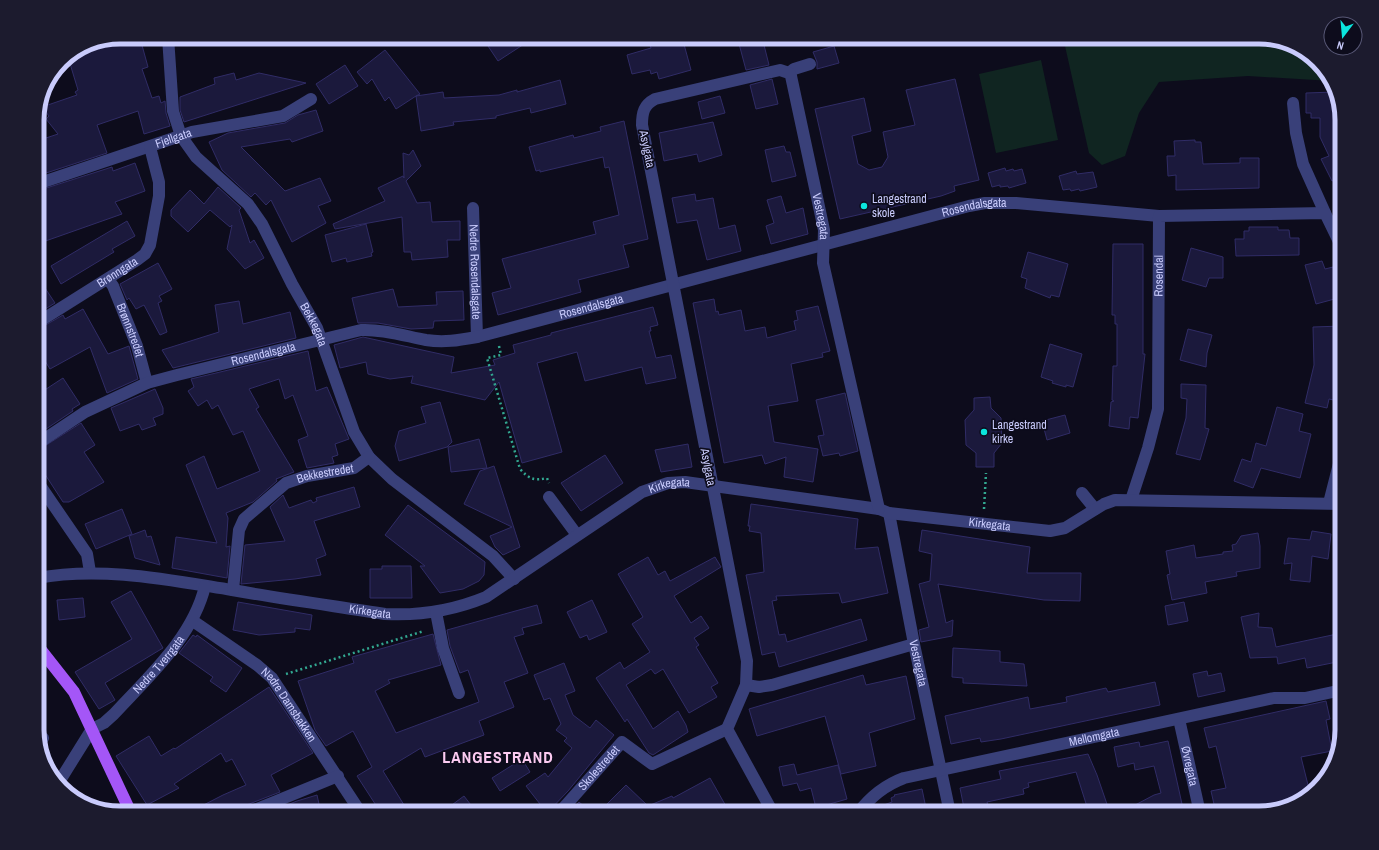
<svg xmlns="http://www.w3.org/2000/svg" width="1379" height="850" font-family="'Archivo Narrow',sans-serif">
  <rect width="100%" height="100%" fill="#0d0c1c"/>
  <g fill="#102521">
    <path d="M1063,37H1259L1301,48L1331,78L1332,81L1248,76L1159,82L1139,113L1125,156L1102,165L1089,153Z"/>
    <path d="M1041,60L1058,140L996,153L979,74Z"/>
  </g>
  <g fill="#1b193c" stroke="#302c66">
    <path d="M499,37H535L498,61L488,46L499,38Z"/>
    <path d="M648,37H682L691,70L659,79L657,72L651,74L650,70L632,74L627,55L651,48Z"/>
    <path d="M750,37H762L769,65L746,70L738,40Z"/>
    <path d="M117,38L119,43L140,38L148,67L142,69L152,98L159,96L161,103L165,101L166,113L170,126L144,134L138,111L97,125L107,153L37,176V141L58,134L46,119L49,116L42,107L77,95L75,92L78,90L68,57L89,43Z"/>
    <path d="M834,46L839,63L817,69V62L813,52Z"/>
    <path d="M385,50L420,94L416,96L443,92L444,98L499,95L517,90V92L560,80L566,104L531,113L530,108L496,116V118L453,122L454,125L421,131L416,96L396,109L389,97L385,101L372,79L367,84L357,72Z"/>
    <path d="M345,65L358,86L329,104L316,84Z"/>
    <path d="M234,73L236,80L259,73L306,83L184,122L180,110V97L215,84L214,78Z"/>
    <path d="M772,79L778,104L756,109L750,85Z"/>
    <path d="M955,79L979,180L954,186L955,191L941,196L840,219L815,109L864,98L871,131L852,136L858,164L869,170L882,167L888,157L883,132L915,125L906,90Z"/>
    <path d="M1335,92L1342,115V184L1339,178L1332,181L1321,159L1329,156L1320,137V118H1311V113H1306V93Z"/>
    <path d="M720,96L725,113L702,119L698,102Z"/>
    <path d="M316,110L323,131L292,142L290,139L241,147L285,191L320,178L331,201L318,206L326,223L292,242L271,200L266,205L255,193L251,197L222,170L209,142L228,133L285,123L298,115Z"/>
    <path d="M624,121L648,239L623,245L629,267L578,280L581,292L498,315L492,293L511,288L502,259L596,234L593,222L619,215L609,167L605,168L603,157L540,172V170L536,171L529,147L573,135L574,138L601,131L600,127Z"/>
    <path d="M713,122L722,155L699,162L697,154L664,161L659,133Z"/>
    <path d="M1195,140V142H1201L1203,164L1240,163V158H1259V188L1176,190V175L1168,176L1167,156H1175L1174,141Z"/>
    <path d="M784,146L786,152H790L796,176L772,182L765,150Z"/>
    <path d="M413,150L421,166L406,181L417,203L430,202L432,222L460,221V240H447L448,257L412,260L411,252H404L402,217L335,229L333,224L385,201L378,188L403,176L404,178L403,153L409,155Z"/>
    <path d="M135,163L145,191L115,202L122,214L37,244V191L112,167L113,171Z"/>
    <path d="M1005,168L1006,171L1013,169L1014,171L1022,169L1026,183L1009,188L1008,186L1000,187V185L992,187L988,173Z"/>
    <path d="M1076,171L1077,174L1093,172L1097,187L1080,191L1079,189L1071,191L1070,189L1063,190L1059,176Z"/>
    <path d="M218,187L241,208L239,210L250,243L254,240L264,258L245,269L227,249L232,225L230,227L210,210L188,232L171,216V210L190,190L204,204Z"/>
    <path d="M695,194L696,201L713,198L719,229L735,225L741,251L707,260L697,220L677,223L672,198Z"/>
    <path d="M781,196L786,213L803,208L808,234L771,244L766,226L774,223L767,200Z"/>
    <path d="M127,221L135,236L112,249L114,252L61,284L51,266Z"/>
    <path d="M366,224L373,252L371,253L372,256L347,262L346,258L332,262L325,235Z"/>
    <path d="M1249,227H1278V230H1289L1290,238H1299V255L1236,256L1235,239H1244V231H1249Z"/>
    <path d="M1113,244H1143V354H1145L1138,418L1130,417L1129,429L1109,426L1111,402L1114,401L1112,400L1113,366H1117V324H1115V315H1112Z"/>
    <path d="M1191,248L1223,257V278H1209L1206,287L1182,280Z"/>
    <path d="M1028,252L1068,264L1059,297L1051,295L1050,298L1025,288L1027,279L1021,277Z"/>
    <path d="M1322,261L1325,269L1333,267L1337,283L1342,281V297L1316,304L1305,265Z"/>
    <path d="M158,263L172,289L159,296L162,301L158,303L167,332L160,335L144,305L136,309L129,298L127,300L120,284Z"/>
    <path d="M37,276L55,303L37,314Z"/>
    <path d="M393,289L398,307L437,305L436,292L463,291L464,320L434,321L433,328L411,329L378,323H358L352,298Z"/>
    <path d="M714,299L716,312L718,311L719,315L741,310L745,331L765,327L767,338L796,330L794,321L798,320L796,311L818,306L830,351L822,353L823,357L791,364L798,401L768,406L774,442L818,449L813,482L784,477L786,457L765,464L762,455L724,463L693,303Z"/>
    <path d="M239,301L243,324L290,312L296,338L173,368L162,350L219,332L215,305Z"/>
    <path d="M653,307L658,325L650,327L651,331H649L656,358L671,355L676,378L646,384L642,367L585,381L577,352L537,363L562,452L522,463L499,382L485,400L411,383L413,376L390,379L368,374L366,362L340,368L334,345L363,337L454,357L451,373L495,365L493,360L515,353L513,345L551,335V333Z"/>
    <path d="M83,309L108,354L129,346L138,379L107,393L90,347L50,369L37,348V330L63,315L65,319Z"/>
    <path d="M1342,326V396L1339,395L1338,401L1329,399L1327,408L1305,403L1314,365L1313,327Z"/>
    <path d="M1188,329L1212,335L1207,353L1206,367L1180,360Z"/>
    <path d="M1050,344L1082,354L1073,387L1066,385V387L1052,383L1053,381L1041,377Z"/>
    <path d="M308,351L316,391L327,387L349,439L335,444L338,455L332,457L334,463L307,468L298,440L308,436L293,395L285,399L279,379L249,389L259,407L256,409L294,472L276,479L277,481L253,502L226,513L228,518L226,547L230,546L227,578L172,568L176,537L217,543L186,465L204,456L217,489L260,471L243,431L233,435L218,405L212,409L207,400L198,406L188,391L194,387L191,379Z"/>
    <path d="M63,378L80,404L72,409L73,411L37,435V395Z"/>
    <path d="M1181,384L1206,385L1205,428L1209,429L1200,460L1176,454L1186,418L1187,399L1181,398Z"/>
    <path d="M155,389L163,408V414L153,418L156,425L142,430L139,424L120,431L111,408Z"/>
    <path d="M845,393L858,451L840,456L839,453L823,456L818,436L824,435L816,400Z"/>
    <path d="M990,397L991,408L1001,418L1002,443L994,453V467H976V453L966,445L965,420L974,410V398Z"/>
    <path d="M440,402L452,442L447,447L399,461L395,446L399,431L426,423L421,407Z"/>
    <path d="M1277,407L1303,414L1299,431L1311,434L1300,478L1261,468L1253,488L1234,481L1242,459L1251,462L1256,443L1266,446Z"/>
    <path d="M1065,415L1070,433L1047,440L1042,421Z"/>
    <path d="M81,423L95,445L84,452L104,482L69,502H63L37,462V451Z"/>
    <path d="M479,439L487,468L451,472L448,447Z"/>
    <path d="M688,444L692,467L661,472L655,450Z"/>
    <path d="M605,455L623,483L581,511L561,483Z"/>
    <path d="M494,466L520,547L503,555L495,547L490,536L512,527L464,504L480,471Z"/>
    <path d="M354,487L360,507L314,521L326,555L316,559L321,575L295,579L241,584L245,545L285,541L270,507L283,495L289,508L311,500L313,503L317,501L316,498Z"/>
    <path d="M751,504L858,519L855,549L878,547L888,593L842,603L839,593L776,596L777,600L772,601L779,635L785,634L787,642L861,619L867,640L779,667L775,652L762,655L746,575L764,572L761,533L749,531L750,526H748Z"/>
    <path d="M408,505L485,562L484,575L479,581L463,589L440,593L420,566H425L385,535Z"/>
    <path d="M122,509L132,534L96,549L85,524Z"/>
    <path d="M145,530L147,537L151,536L160,565L135,558L129,536Z"/>
    <path d="M922,530L1030,547L1027,573H1081L1080,601L1044,600L938,584L946,623L953,620L952,636L921,642L919,630L929,627L919,584L930,581L932,554L919,551Z"/>
    <path d="M1312,531L1331,534L1328,559L1312,556L1310,582L1290,580L1292,563L1284,564L1288,538L1310,540Z"/>
    <path d="M1258,533L1260,546V568L1236,572L1237,576L1205,582L1207,593L1172,600L1167,575L1170,574L1166,551L1194,545L1196,558L1223,554V552L1233,551L1232,545L1236,544L1241,536Z"/>
    <path d="M648,557L658,575L665,571L670,581L715,557L721,567L674,596L691,623L701,616L709,628L694,638L699,645L696,647L718,683L711,687L717,697L689,713L663,669L655,674L651,669L626,685L653,729L678,711L686,725L688,732L653,755L649,753L627,719L625,722L596,678L620,662L624,669L650,652L632,624L643,617L618,574Z"/>
    <path d="M382,566H411L412,598H370V569H382Z"/>
    <path d="M131,591L163,648L105,683L115,700L99,709L75,672L132,639L111,602Z"/>
    <path d="M83,598L85,617L59,620L57,600Z"/>
    <path d="M592,600L607,632L589,640L587,635L580,638L567,612Z"/>
    <path d="M238,602L312,615L310,630L295,628V632L259,635L233,630Z"/>
    <path d="M1184,602L1188,621L1168,625L1165,606Z"/>
    <path d="M537,605L542,623L522,628L524,634L514,637L528,673L504,682L514,707L479,721L484,735L425,757L421,748L383,771L409,813H381L357,776L372,767L353,731L326,746L315,730L298,681L354,663L352,657L433,634L441,665L388,680L390,683L375,691L396,733L479,702L468,670L460,673L450,646L447,630Z"/>
    <path d="M1259,613L1258,627L1272,628L1276,647L1337,634L1342,661L1307,668L1305,658L1278,664L1277,657L1250,658L1241,617Z"/>
    <path d="M193,635L196,637L197,635L242,668L226,692L210,681L213,677L179,653Z"/>
    <path d="M953,648L1000,651V662L1024,664L1027,686L963,683V678L952,677Z"/>
    <path d="M564,663L575,691L565,695L573,715L590,728L596,720L614,735L568,791L547,813L526,786L545,773L548,777L572,748L564,741L567,738L556,730L561,724L550,698L544,700L534,675Z"/>
    <path d="M1207,671L1208,676L1221,673L1225,691L1198,697L1193,674Z"/>
    <path d="M863,675L866,685L906,676L915,719L869,733L876,766L841,774L825,716L757,736L749,709Z"/>
    <path d="M1155,682L1160,705L1001,739L981,742L980,738L951,744L945,716L1028,697L1030,709L1067,702L1066,697L1106,688L1108,692Z"/>
    <path d="M269,687L313,753L271,775L280,792L244,806L240,813H188L223,795L246,785L232,759L226,762L221,753L174,784L179,788L147,805L116,756L149,736L161,756L174,748L175,749Z"/>
    <path d="M1326,701L1330,719L1326,720L1332,751L1301,757L1310,793L1300,802L1259,813H1216L1211,791L1226,788L1216,746L1209,748L1204,728Z"/>
    <path d="M1168,741L1184,813H1120L1154,795L1161,793L1154,766L1135,770L1134,763L1118,767L1114,747L1139,742L1140,747Z"/>
    <path d="M1088,754L1097,775L1110,813H1089L1076,772L1028,783L1029,787L1023,789L1024,794L987,802L990,813H965L960,788L1001,779L999,771Z"/>
    <path d="M522,759L530,772L500,791L492,778Z"/>
    <path d="M794,764L797,775L838,765L847,799L816,808L811,788L800,791L797,783L783,786L779,767Z"/>
    <path d="M710,778L727,808L717,813H598L626,785L648,806L672,796L673,798Z"/>
    <path d="M922,789L927,813H868L870,810L892,802L891,798L895,796L894,795Z"/>
    <path d="M317,795L321,813H267L297,801Z"/>
    <path d="M464,796L477,813H441Z"/>
    <path d="M579,802L592,813H569Z"/>
  </g>
  <g fill="none" stroke-linecap="round" stroke-linejoin="round">
    <g stroke="#32a790" stroke-width="2.5" stroke-dasharray="2 3" stroke-linecap="butt">
      <path d="M499,346L501,355L487,358L520,469C529,479 534,481 547,478L549,483"/>
      <path d="M984,509L986,473"/>
      <path d="M286,674L424,631"/>
    </g>
    <g stroke="#394079" stroke-width="12">
      <path id="s1" d="M168,37L173,111L181,136L196,157L248,204L262,224L292,284L317,328L354,432L369,457L392,479L493,556L514,579"/>
      <path d="M789,73L794,69L810,64"/>
      <path d="M1293,103L1296,133L1303,164L1325,213"/>
      <path id="s2" d="M37,184L192,132L283,116L311,99"/>
      <path id="s3" d="M473,208L477,337"/>
      <path id="s4" d="M108,279L113,286L137,346L147,383"/>
      <path id="s5" d="M37,323L137,260L145,254L150,245L159,196V182L150,147"/>
      <path id="s6" d="M37,444L85,412L147,383L177,375L361,330C383,329 405,336 426,340C444,343 460,340 477,337L969,206L985,203H1016L1159,216"/>
      <path d="M37,481L87,554L90,572"/>
      <path d="M1082,493L1095,509"/>
      <path d="M549,497L577,535"/>
      <path id="s7" d="M1131,500L1148,448L1158,409L1159,216L1325,213L1342,248"/>
      <path d="M1329,503L1342,452"/>
      <path id="s8" d="M889,513L914,644L950,813"/>
      <path id="s9" d="M37,578C102,566 169,580 232,590C283,599 334,606 385,614C421,616 452,611 486,597L642,492L668,483L685,482L879,509L889,513L1050,531L1065,528L1104,504L1115,500L1342,504"/>
      <path id="s10" d="M233,590L239,530L244,519L286,483L307,476L354,468L369,457"/>
      <path d="M436,612L443,648L459,693"/>
      <path id="s11" d="M193,621L257,665L272,678L361,813"/>
      <path d="M746,685L759,687L772,685L914,644"/>
      <path id="s12" d="M1179,719L1200,813"/>
      <path d="M39,740L43,738"/>
      <path id="s13" d="M59,782L92,729L104,723L114,714C149,676 193,637 205,586"/>
      <path d="M247,813L338,776"/>
      <path id="s14" d="M559,813L622,742L652,764L727,729"/>
      <path id="s15" d="M773,813L727,729L746,685L747,661L642,125C642,112 644,105 655,99L780,70L789,73L791,76L824,230L823,263L879,509"/>
      <path id="s16" d="M858,813C871,796 885,785 904,778L1274,698H1305L1342,690"/>
    </g>
    <path stroke="#a456f7" stroke-width="12" d="M37,645L74,692L131,813"/>
  </g>
  <g fill="#0be6de" stroke="#0d0c1c" stroke-width="1.5">
    <circle cx="864" cy="206" r="4"/>
    <circle cx="984" cy="432" r="4"/>
  </g>
  <g text-anchor="middle" stroke-width="3.5" stroke-linejoin="round" paint-order="stroke">
    <g font-size="12" fill="#c9cbfc" stroke="#0d0c1c">
      <text dy="4" stroke="none"><textPath href="#s2" startOffset="144">Fjellgata</textPath></text>
      <text transform="translate(647 149) rotate(78)" y="4">Asylgata</text>
      <text dy="4" stroke="none"><textPath href="#s6" startOffset="978">Rosendalsgata</textPath></text>
      <text dy="4" stroke="none"><textPath href="#s15" startOffset="1030">Vestregata</textPath></text>
      <text dy="4" stroke="none"><textPath href="#s5" startOffset="95">Brønngata</textPath></text>
      <text dy="4" stroke="none"><textPath href="#s3" startOffset="64">Nedre Rosendalsgate</textPath></text>
      <text dy="4" stroke="none"><textPath href="#s7" startOffset="228">Rosendal</textPath></text>
      <text dy="4" stroke="none"><textPath href="#s6" startOffset="582">Rosendalsgata</textPath></text>
      <text dy="4" stroke="none"><textPath href="#s1" startOffset="334">Bekkegata</textPath></text>
      <text dy="4" stroke="none"><textPath href="#s4" startOffset="56">Brønnstredet</textPath></text>
      <text dy="4" stroke="none"><textPath href="#s6" startOffset="246">Rosendalsgata</textPath></text>
      <text transform="translate(708 467) rotate(79)" y="4">Asylgata</text>
      <text dy="4" stroke="none"><textPath href="#s10" startOffset="168">Bekkestredet</textPath></text>
      <text dy="4" stroke="none"><textPath href="#s9" startOffset="671">Kirkegata</textPath></text>
      <text dy="4" stroke="none"><textPath href="#s9" startOffset="995">Kirkegata</textPath></text>
      <text dy="4" stroke="none"><textPath href="#s9" startOffset="336">Kirkegata</textPath></text>
      <text dy="4" stroke="none"><textPath href="#s8" startOffset="153">Vestregata</textPath></text>
      <text dy="4" stroke="none"><textPath href="#s13" startOffset="156">Nedre Tverrgata</textPath></text>
      <text dy="4" stroke="none"><textPath href="#s11" startOffset="129">Nedre Damsbakken</textPath></text>
      <text dy="4" stroke="none"><textPath href="#s16" startOffset="253">Mellomgata</textPath></text>
      <text dy="4" stroke="none"><textPath href="#s12" startOffset="48">Øvregata</textPath></text>
      <text dy="4" stroke="none"><textPath href="#s14" startOffset="60">Skolestredet</textPath></text>
    </g>
    <g font-size="12" fill="#c9cbfc" stroke="#0d0c1c" text-anchor="start">
      <text x="872" y="203">Langestrand<tspan x="872" dy="14">skole</tspan></text>
      <text x="992" y="429">Langestrand<tspan x="992" dy="14">kirke</tspan></text>
    </g>
    <g font-size="16" font-weight="bold" letter-spacing="1" fill="#fccbf1" stroke="#0d0c1c">
      <text x="498" y="763">LANGESTRAND</text>
    </g>
  </g>
  <path d="M0 0H1379V850H0ZM120 44H1259A76 76 0 0 1 1335 120V730A76 76 0 0 1 1259 806H120A76 76 0 0 1 44 730V120A76 76 0 0 1 120 44Z" fill="#1c1b2e" fill-rule="evenodd"/>
  <path fill="none" stroke="#c9cbfc" stroke-width="5" d="M120 44H1259A76 76 0 0 1 1335 120V730A76 76 0 0 1 1259 806H120A76 76 0 0 1 44 730V120A76 76 0 0 1 120 44Z"/>
  <g transform="translate(1343 36) rotate(196)"><circle r="19" fill="#0d0c1c" stroke="#585876"/>
  <path d="M0-3L7 15L0 10L-7 15Z" fill="#0be6de"/>
  <text y="-6" font-size="11" font-weight="bold" text-anchor="middle" fill="#c9cbfc">N</text>
  </g>
</svg>
